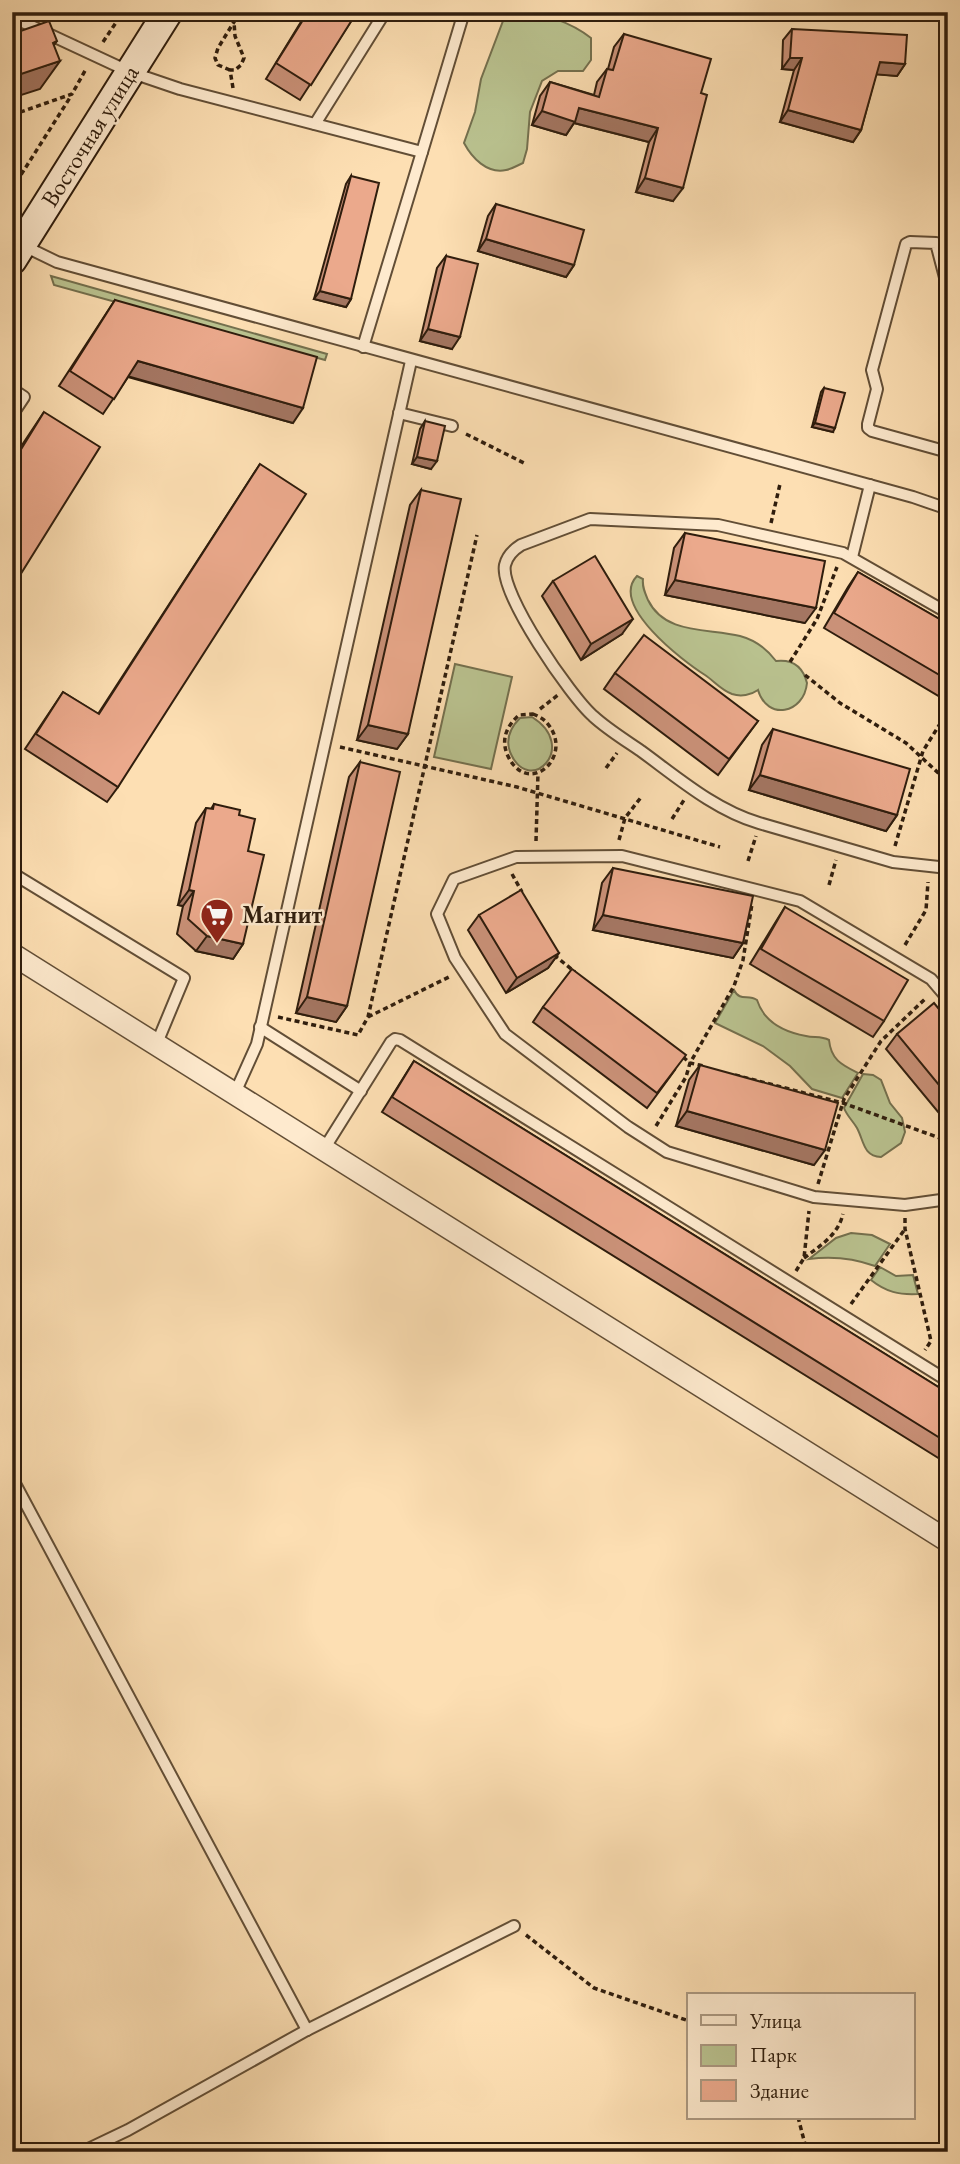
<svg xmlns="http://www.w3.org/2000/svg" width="960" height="2164" font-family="'EB Garamond',serif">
  <rect width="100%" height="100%" fill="#fddfb3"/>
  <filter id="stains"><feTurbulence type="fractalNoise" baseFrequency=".00286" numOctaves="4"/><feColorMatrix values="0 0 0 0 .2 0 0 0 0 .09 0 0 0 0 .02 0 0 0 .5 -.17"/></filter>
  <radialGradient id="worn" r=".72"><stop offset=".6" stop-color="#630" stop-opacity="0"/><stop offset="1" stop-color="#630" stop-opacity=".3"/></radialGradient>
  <g fill="#bac390" stroke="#74704e" stroke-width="2">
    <path d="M517,12C543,12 572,23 591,38V60L583,71H558L542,81L530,112L527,149L523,163C518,165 512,169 506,170C487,174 472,158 464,143L475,112L481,79L503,21Z"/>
    <path d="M51,276L327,354L325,360L54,285Z"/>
    <path d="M637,576L643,579C642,587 645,593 648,600C665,635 708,628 740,636C755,640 767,649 776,661C793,659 803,667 807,683C804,714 767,721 758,690C751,695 741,697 732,694C721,690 714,681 705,675C683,661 609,605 637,576Z"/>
    <path d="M455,664L512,677L491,769L434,757Z"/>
    <path d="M532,717C580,747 529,798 510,752C505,738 511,727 520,718Z"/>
    <path d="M734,990C740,1002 748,994 757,1000C764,1022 784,1032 806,1036C814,1038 821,1036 829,1040C831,1060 842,1065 858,1073L842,1098L812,1089L790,1066L763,1046L715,1023Z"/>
    <path d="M863,1074L873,1075L881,1080L890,1103L902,1118L905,1132L901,1143L881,1157C863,1156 864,1141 857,1128C853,1121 847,1116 844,1108Z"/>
    <path d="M851,1233L872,1235L890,1244L875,1266C853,1258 831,1256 809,1259L836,1238Z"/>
    <path d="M880,1267L896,1276L913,1275L918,1294C899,1295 886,1292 871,1280Z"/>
  </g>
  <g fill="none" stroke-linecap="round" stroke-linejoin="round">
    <defs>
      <g id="lane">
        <path d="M12,17L130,72L180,89L422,152L363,347"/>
        <path d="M315,124L385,12"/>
        <path d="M422,152L464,12"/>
        <path d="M22,245L57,262L913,497L948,509"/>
        <path d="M948,289L936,243L910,242L906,244L872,370L877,389L868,424V428L872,431L948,452"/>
        <path d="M12,389L24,397L12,415"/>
        <path d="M399,413L452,426"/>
        <path d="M852,557L870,485"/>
        <path d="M948,613L843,553L718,525L590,519L521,545C513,550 507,556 505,565C499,593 571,697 593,716C607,729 625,740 641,751C678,778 715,810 759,823L893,862L948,868"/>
        <path d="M12,873L184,978L157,1043"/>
        <path d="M948,999L931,979L800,901L622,856L516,857L454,879L437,914L455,958L505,1034L628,1127L667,1152L814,1197L905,1205L948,1199"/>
        <path d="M260,1027L361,1091"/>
        <path d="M235,1093L257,1044L411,361"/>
        <path d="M324,1149L391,1042L395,1039L400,1040L948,1381"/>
        <path d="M12,1478L307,2030"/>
        <path d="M82,2152L128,2130L307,2030L514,1926"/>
      </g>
      <path id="street" d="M12,954L948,1541"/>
      <path id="secondary" d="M12,260L168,12"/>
    </defs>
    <use href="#lane" stroke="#624e36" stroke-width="14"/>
    <use href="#street" stroke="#624e36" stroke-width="24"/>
    <use href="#secondary" stroke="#2f1d0d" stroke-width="32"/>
    <g stroke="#2f1d0d" stroke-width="3.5" stroke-dasharray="5 3.5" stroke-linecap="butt">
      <path d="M103,42L123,12"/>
      <path d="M230,70L218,65L215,58L218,48L240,12"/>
      <path d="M233,88L230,70H235L241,65L244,58L235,36L234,22"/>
      <path d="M12,115L72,94L86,69"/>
      <path d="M12,189L71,96"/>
      <path d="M466,434L524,463"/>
      <path d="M771,523L780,484"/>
      <path d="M790,662L817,619L837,567"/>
      <path d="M805,675L840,703L906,743L948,782"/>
      <path d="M540,709L558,695"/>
      <path d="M533,714C538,716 544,719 547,723C576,756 527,800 507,754C501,738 507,726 519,715Z"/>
      <path d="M340,747L517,787L720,847"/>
      <path d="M606,768L617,753"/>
      <path d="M672,819L684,800"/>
      <path d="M619,840L625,818L642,796"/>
      <path d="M536,841L538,773"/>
      <path d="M895,846L923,751L948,711"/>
      <path d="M748,861L756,836"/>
      <path d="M512,874L522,892"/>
      <path d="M829,885L836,860"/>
      <path d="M905,945L926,910L928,882"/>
      <path d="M554,955L575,972"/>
      <path d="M278,1017L358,1035L368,1017L477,535"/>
      <path d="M368,1017L451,976"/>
      <path d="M683,1057L690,1063L704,1066"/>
      <path d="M735,1075L843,1103L948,1141"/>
      <path d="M656,1126L686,1077L690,1063L734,986L743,960L752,904"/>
      <path d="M818,1184L844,1099L881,1041L926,998"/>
      <path d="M905,1218V1229L931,1341L925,1350"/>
      <path d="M804,1258C820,1246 838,1235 843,1214"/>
      <path d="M796,1271L804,1258L809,1211"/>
      <path d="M851,1304L905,1229"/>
      <path d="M526,1935L594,1988L689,2021"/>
      <path d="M798,2117L807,2152"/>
    </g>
    <use href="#lane" stroke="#feeace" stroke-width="10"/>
    <use href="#street" stroke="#feeace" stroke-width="21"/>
    <use href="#secondary" stroke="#feeace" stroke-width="28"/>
  </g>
  <g fill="#ca9178" stroke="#2f1d0d" stroke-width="2">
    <path d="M307,12H357L300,100L266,79Z"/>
    <path d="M792,29L905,64L897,76L876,74L861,130L853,142L780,122L794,70L782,69L783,40Z"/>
    <path d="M624,34L701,93L673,201L636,192L649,142L574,123L566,135L532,125L540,96L550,82L594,95L597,82L607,69H608L614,47Z"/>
    <path d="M351,176V299L346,307L314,299L346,184Z"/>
    <path d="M496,204L574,265L566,277L478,251L488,216Z"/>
    <path d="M446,256L452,349L420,341L437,268Z"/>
    <path d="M115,300L293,423L128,377L103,414L59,386Z"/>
    <path d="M824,388L833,432L812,427L821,392Z"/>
    <path d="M44,412L12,588V460Z"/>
    <path d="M425,421L431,469L412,464L420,429Z"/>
    <path d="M260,464L118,787L107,802L25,749L63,692L98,714Z"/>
    <path d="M421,490L408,734L397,749L357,740L410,505Z"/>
    <path d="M685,533L805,623L665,595L674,548Z"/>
    <path d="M858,572L948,624V699L947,701L824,628L848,587Z"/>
    <path d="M553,581L622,634L581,660L542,596Z"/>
    <path d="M615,673L758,721L718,775L604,689Z"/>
    <path d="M773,729L897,815L886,831L749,790L762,745Z"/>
    <path d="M360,762L347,1006L336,1022L296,1013L349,777Z"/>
    <path d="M214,804L239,815L248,851L243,944L233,959L196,951L177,934L183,906L178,905L196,823L206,808L211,809Z"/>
    <path d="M613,868L743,943L733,958L593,930L602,883Z"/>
    <path d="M785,907L884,1021L873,1037L750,964L775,923Z"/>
    <path d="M479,915L559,953L548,968L506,993L468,930Z"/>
    <path d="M543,1007L675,1070L647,1108L533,1022Z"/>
    <path d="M948,1020V1124L886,1049L897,1034Z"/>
    <path d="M414,1061L948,1393V1464L382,1112Z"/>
    <path d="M700,1065L814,1165L676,1126L689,1080Z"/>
  </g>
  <g fill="#a47662" stroke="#2f1d0d" stroke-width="2">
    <path d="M666,12H694L689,19Z"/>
    <path d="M57,41L38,68L60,61L40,89L12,98V77L53,43Z"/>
    <path d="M790,58H802L794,70L782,69Z"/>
    <path d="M880,62L905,64L897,76L871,74Z"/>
    <path d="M579,108L658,128L649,142L574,123L566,135L532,125L542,111Z"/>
    <path d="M788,110L861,130L853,142L780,122Z"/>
    <path d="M645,178L683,188L673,201L636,192Z"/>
    <path d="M486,239L574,265L566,277L478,251Z"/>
    <path d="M320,291L351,299L346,307L314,299Z"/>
    <path d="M428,329L460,337L452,349L420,341Z"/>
    <path d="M138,361L303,408L293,423L127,376Z"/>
    <path d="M815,423L835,428L833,432L812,427Z"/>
    <path d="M417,457L437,461L431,469L412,464Z"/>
    <path d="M675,580L816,608L805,623L665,595Z"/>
    <path d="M633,619L622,634L581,660L591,644Z"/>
    <path d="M368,725L408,734L397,749L357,740Z"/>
    <path d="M760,775L897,815L886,831L749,790Z"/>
    <path d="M189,890L194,891L183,906L178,905Z"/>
    <path d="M603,915L743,943L733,958L593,930Z"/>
    <path d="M207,936L243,944L233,959L196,951Z"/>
    <path d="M559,953L548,968L506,993L517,978Z"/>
    <path d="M307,997L347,1006L336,1022L296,1013Z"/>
    <path d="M687,1111L825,1150L814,1165L676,1126Z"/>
  </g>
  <g fill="#eba98c" stroke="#2f1d0d" stroke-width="2">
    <path d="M308,12H357L311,85L276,63Z"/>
    <path d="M49,21L57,41L53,43L60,61L12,77V34Z"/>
    <path d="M792,29L907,35L905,64L880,62L861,130L788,110L802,58H790Z"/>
    <path d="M624,34L711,59L701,93L707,95L683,188L645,178L658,128L579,108L575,122L542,111L550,82L599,97L607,69L613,70Z"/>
    <path d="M351,176L379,183L351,299L320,291Z"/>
    <path d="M496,204L584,230L574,265L486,239Z"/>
    <path d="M446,256L478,264L460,337L428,329Z"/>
    <path d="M115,300L317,357L303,408L138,361L114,399L70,371Z"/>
    <path d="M824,388L845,393L835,428L815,423Z"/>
    <path d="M44,412L100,447L12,588V464Z"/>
    <path d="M425,421L445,426L437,461L417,457Z"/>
    <path d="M260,464L306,494L118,787L36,734L63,692L99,714Z"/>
    <path d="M421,490L461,499L408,734L368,725Z"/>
    <path d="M685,533L825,561L816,608L675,580Z"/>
    <path d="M595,556L633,619L591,644L553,581Z"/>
    <path d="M858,572L948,624V680L834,613Z"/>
    <path d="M644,635L758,721L729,759L615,673Z"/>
    <path d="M773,729L910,769L897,815L760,775Z"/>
    <path d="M360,762L400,772L347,1006L307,997Z"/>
    <path d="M214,804L240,810L239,815L255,819L248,851L264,855L243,944L207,936L188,919L194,891L189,890L206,808L213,809Z"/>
    <path d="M613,868L753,896L743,943L603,915Z"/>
    <path d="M521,890L559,953L517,978L479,915Z"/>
    <path d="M785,907L908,980L884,1021L761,949Z"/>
    <path d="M572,969L686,1055L657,1093L543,1007Z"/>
    <path d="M934,1003L948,1020V1096L897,1034Z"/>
    <path d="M414,1061L948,1393V1443L392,1097Z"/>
    <path d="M700,1065L838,1103L825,1150L687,1111Z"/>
  </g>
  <defs>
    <symbol id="supermarket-pin" viewBox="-11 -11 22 30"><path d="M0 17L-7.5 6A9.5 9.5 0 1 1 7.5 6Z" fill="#8f2418" stroke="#feeace"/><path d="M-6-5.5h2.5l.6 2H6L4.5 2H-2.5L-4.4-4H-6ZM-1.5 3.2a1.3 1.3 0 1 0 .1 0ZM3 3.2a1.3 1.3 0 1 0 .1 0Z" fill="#fff"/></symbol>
  </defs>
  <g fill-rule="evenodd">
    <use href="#supermarket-pin" x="198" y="896" width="38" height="52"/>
  </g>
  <g text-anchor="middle" stroke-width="5" stroke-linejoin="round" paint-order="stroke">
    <g font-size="24" fill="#2f1d0d" stroke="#feeace">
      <text transform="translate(90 136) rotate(-58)" y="8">Восточная улица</text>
    </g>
    <g font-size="24" font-weight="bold" fill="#2f1d0d" stroke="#feeace" text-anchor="start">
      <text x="242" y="923">Магнит</text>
    </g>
  </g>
  <rect width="960" height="2164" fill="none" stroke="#fddfb3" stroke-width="42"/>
  <rect x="14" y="14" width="932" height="2136" fill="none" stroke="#2f1d0d" stroke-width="3.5"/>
  <rect x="21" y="21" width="918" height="2122" fill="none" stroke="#2f1d0d" stroke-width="2"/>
  <rect x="687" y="1993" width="228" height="126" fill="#feeace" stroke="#ab9881" stroke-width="2"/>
  <rect x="701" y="2015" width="35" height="10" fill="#feeace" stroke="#ab9881" stroke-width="2"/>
  <text x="750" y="2028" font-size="21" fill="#2f1d0d">Улица</text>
  <rect x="701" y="2045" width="35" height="21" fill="#bac390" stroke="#ab9881" stroke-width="2"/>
  <text x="750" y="2062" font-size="21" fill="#2f1d0d">Парк</text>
  <rect x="701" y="2080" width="35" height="21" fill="#eba98c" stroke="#ab9881" stroke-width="2"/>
  <text x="750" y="2098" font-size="21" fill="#2f1d0d">Здание</text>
  <rect width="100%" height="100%" filter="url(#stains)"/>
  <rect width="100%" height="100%" fill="url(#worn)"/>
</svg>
